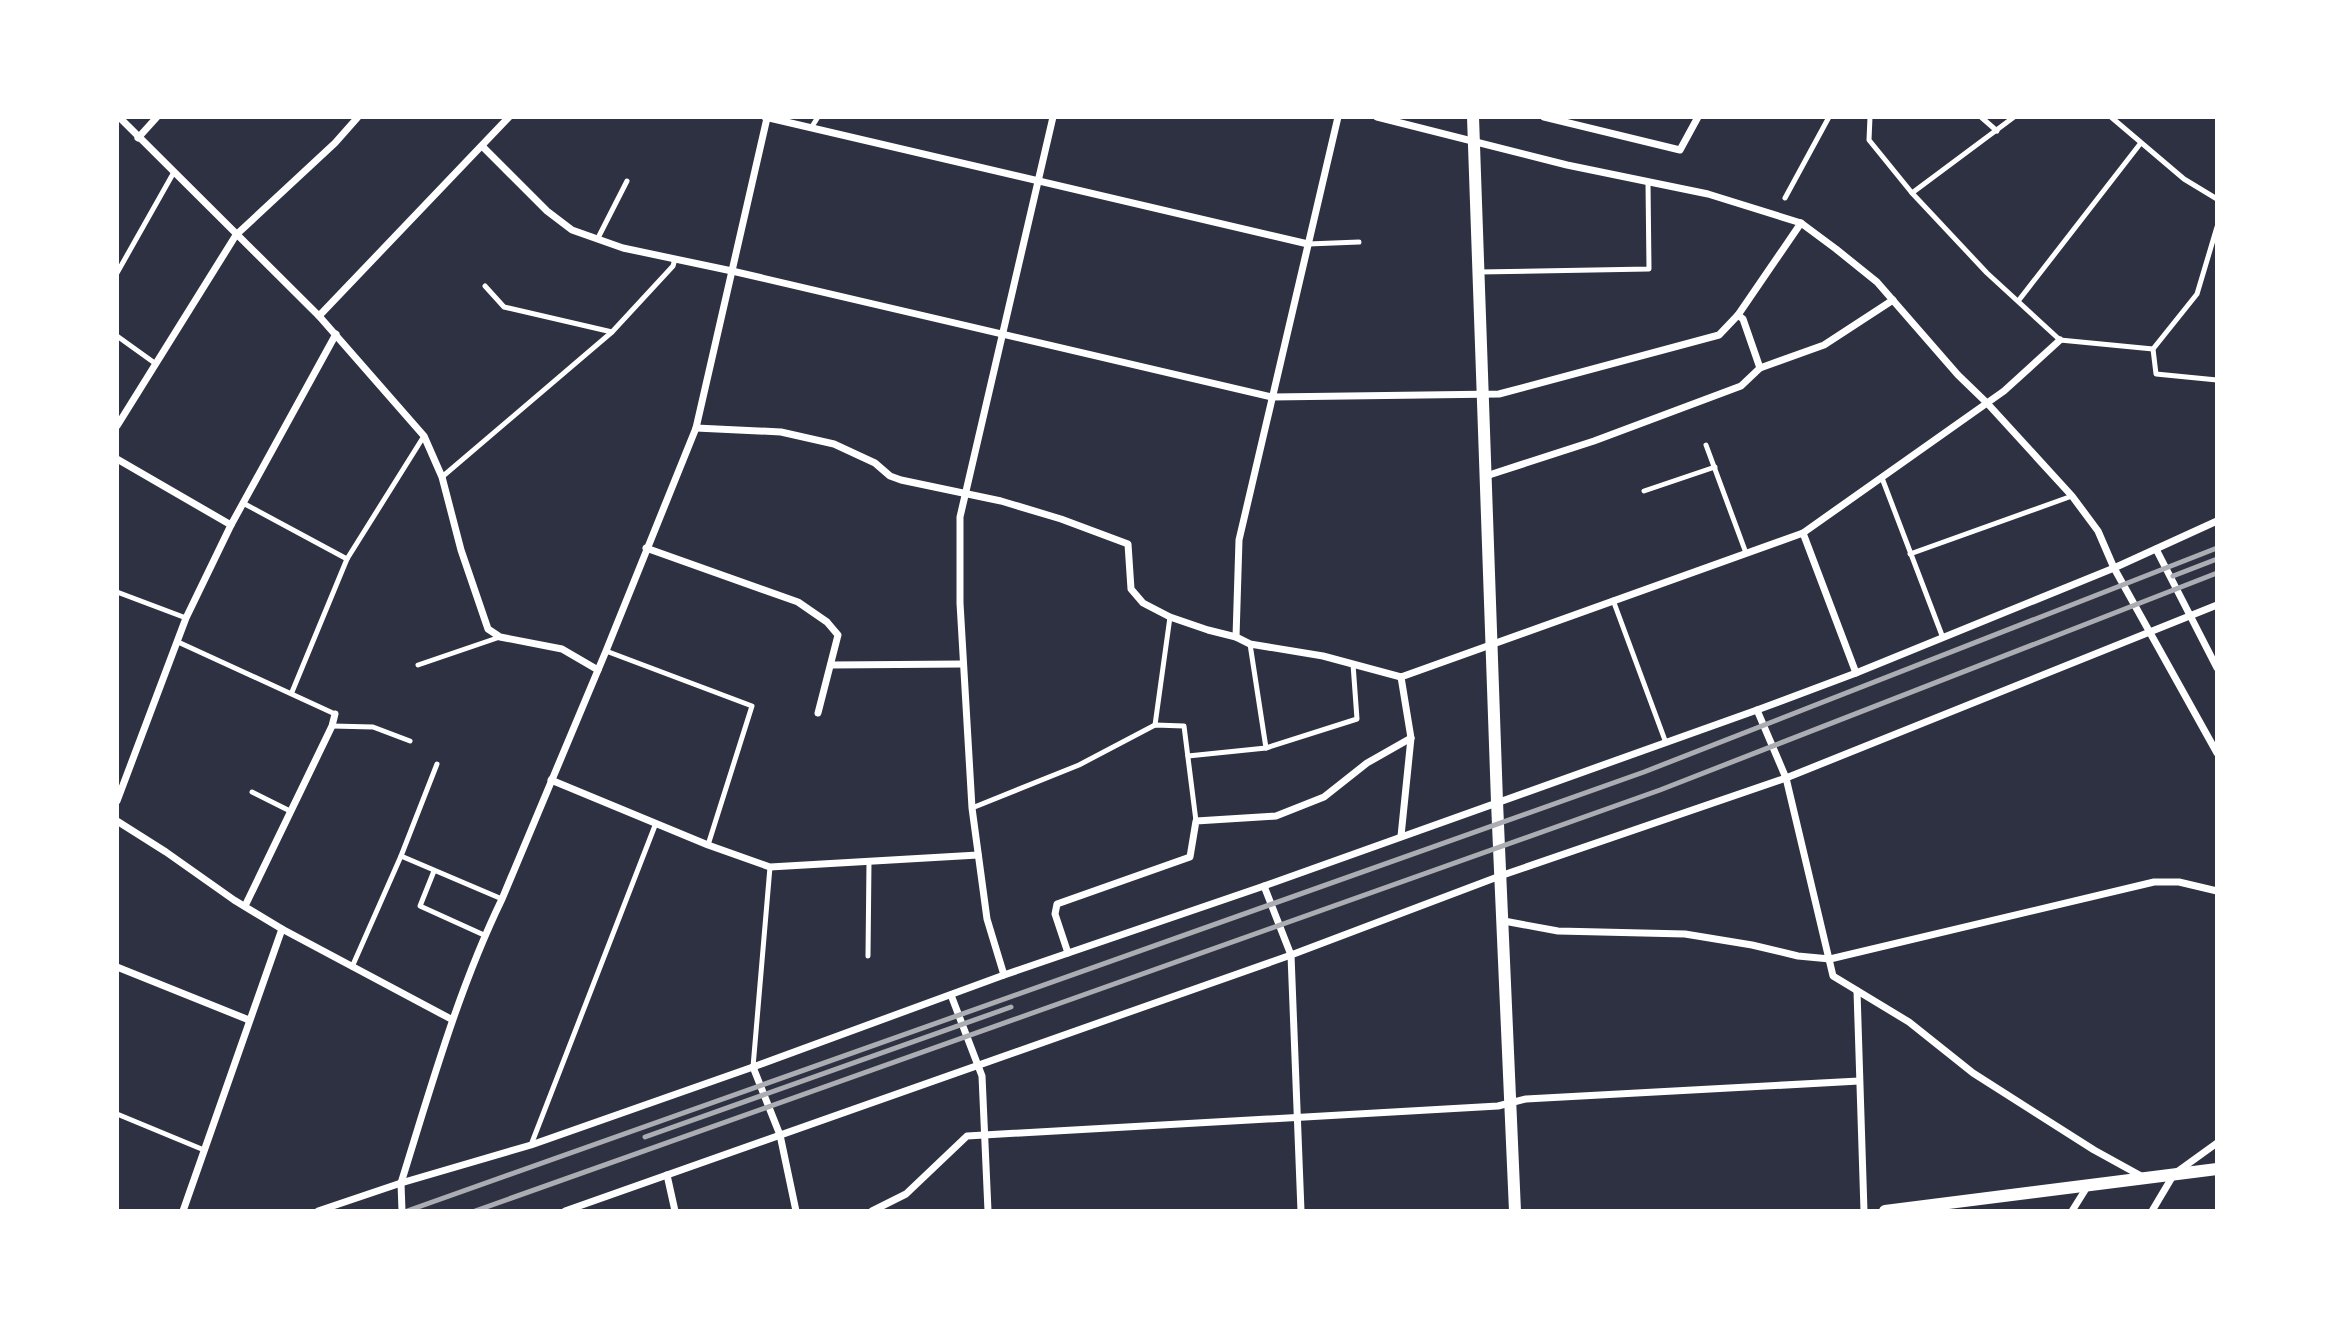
<svg xmlns="http://www.w3.org/2000/svg" width="2334" height="1328" font-family="'Alegreya Sans',sans-serif">
  <rect width="100%" height="100%" fill="#2d3142"/>
  <g fill="none" stroke-linecap="round" stroke-linejoin="round">
    <g stroke="#fff" stroke-width="5">
      <path d="M1870,117L1869,140L1912,193L1987,273L2060,340L2153,349"/>
      <path d="M1981,117L1997,131"/>
      <path d="M2111,117L2184,179L2217,199"/>
      <path d="M811,128L818,117"/>
      <path d="M1912,193L2014,117"/>
      <path d="M1785,198L1829,117"/>
      <path d="M2217,227L2197,294L2153,349L2156,374L2217,380"/>
      <path d="M598,238L627,181"/>
      <path d="M1308,244L1359,242"/>
      <path d="M1478,272L1649,269L1648,183"/>
      <path d="M117,273L174,172"/>
      <path d="M485,286L504,307L612,332"/>
      <path d="M2019,300L2140,144"/>
      <path d="M117,336L156,364"/>
      <path d="M1706,445L1746,553"/>
      <path d="M442,477L612,332L673,266L675,259"/>
      <path d="M1882,478L1943,638"/>
      <path d="M1644,491L1715,467"/>
      <path d="M243,503L347,559"/>
      <path d="M1910,554L2072,496"/>
      <path d="M117,592L186,618"/>
      <path d="M1613,600L1666,743"/>
      <path d="M178,642L335,714"/>
      <path d="M1250,644L1266,748"/>
      <path d="M606,651L752,706L708,845"/>
      <path d="M418,665L500,637"/>
      <path d="M292,692L347,559L424,436"/>
      <path d="M1155,725L1170,617"/>
      <path d="M332,726L373,727L410,741"/>
      <path d="M1188,756L1266,748L1357,719L1353,664"/>
      <path d="M252,792L290,811"/>
      <path d="M972,808L1079,765L1155,725L1184,726L1196,821"/>
      <path d="M401,856L502,899"/>
      <path d="M434,871L420,906L484,935"/>
      <path d="M868,956L869,862"/>
      <path d="M352,967L401,856L437,764"/>
      <path d="M753,1067L770,867"/>
      <path d="M117,1114L204,1150"/>
      <path d="M531,1145L656,823"/>
    </g>
    <g stroke="#fff" stroke-width="7">
      <path d="M119,117L319,316L424,436L442,477L461,550L488,629L500,637L562,649L598,670"/>
      <path d="M765,117L1308,244"/>
      <path d="M1377,117L1567,165L1708,194L1801,223L1836,249L1877,282L1958,375L1987,403L2072,496L2098,531L2114,568L2217,753"/>
      <path d="M1544,117L1680,150L1698,117"/>
      <path d="M138,138L157,117"/>
      <path d="M482,146L547,211L572,230L623,248L732,271L1272,397L1499,394L1719,335L1738,315L1801,223"/>
      <path d="M1738,315L1743,319L1760,368"/>
      <path d="M319,316L509,117"/>
      <path d="M117,426L236,235L335,143L358,117"/>
      <path d="M696,428L781,432L834,444L875,463L890,476L901,480L1001,501L1061,519L1128,544L1131,589L1143,603L1170,617L1208,630L1236,637L1250,644L1323,656L1401,677L1803,533L2004,391L2060,340"/>
      <path d="M117,459L231,525"/>
      <path d="M1486,476L1594,441L1741,386L1760,368L1824,345L1893,300"/>
      <path d="M1803,533L1856,673"/>
      <path d="M646,548L798,602L827,622L838,635L818,713"/>
      <path d="M2156,549L2217,668"/>
      <path d="M1236,637L1239,540L1338,117"/>
      <path d="M831,665L963,664"/>
      <path d="M1401,677L1411,738L1401,836"/>
      <path d="M1757,710L1786,778L1833,976L1909,1022L1973,1073L2094,1150L2143,1177"/>
      <path d="M551,780L708,845L770,867L978,855"/>
      <path d="M117,801L186,618L231,525L336,334"/>
      <path d="M117,821L166,852L234,900L282,929L451,1019"/>
      <path d="M1264,886L1291,955L1301,1211"/>
      <path d="M245,906L332,726L335,714"/>
      <path d="M1504,921L1558,931L1685,934L1752,945L1798,956L1830,959L2154,882H2179L2217,891"/>
      <path d="M1068,953L1055,914L1057,904L1190,857L1196,821L1276,816L1324,797L1367,763L1411,738"/>
      <path d="M117,967L249,1020"/>
      <path d="M1004,975L987,919L972,808L960,603V517L1053,117"/>
      <path d="M1857,991L1864,1211"/>
      <path d="M951,995L982,1076L988,1211"/>
      <path d="M753,1067L780,1135L796,1211"/>
      <path d="M667,1175L675,1211"/>
      <path d="M183,1211L282,929"/>
      <path d="M318,1211L401,1183L531,1145L753,1067L1004,975L1264,886L1757,710L1856,673L2114,568L2217,521"/>
      <path d="M402,1211L401,1183C431,1087 458,990 502,899L606,651L696,428L767,118"/>
      <path d="M565,1211L1291,955L1500,876L1786,778L2217,605"/>
      <path d="M872,1211L906,1194L967,1136L1498,1106L1526,1099L1859,1081"/>
      <path d="M2072,1211L2087,1187"/>
      <path d="M2152,1211L2174,1174L2217,1143"/>
    </g>
    <g stroke="#fff" stroke-width="12">
      <path d="M1473,117L1497,802L1515,1211"/>
      <path d="M1885,1211L2217,1169"/>
    </g>
    <g stroke="#abadb3" stroke-width="5">
      <path d="M2173,576L2217,559"/>
      <path d="M645,1137L1011,1007"/>
      <path d="M407,1211L1644,772L2217,548"/>
      <path d="M475,1211L1660,790L2217,573"/>
    </g>
  </g>
  <rect width="2334" height="1328" fill="none" stroke="#ffffff" stroke-width="238"/>
</svg>
